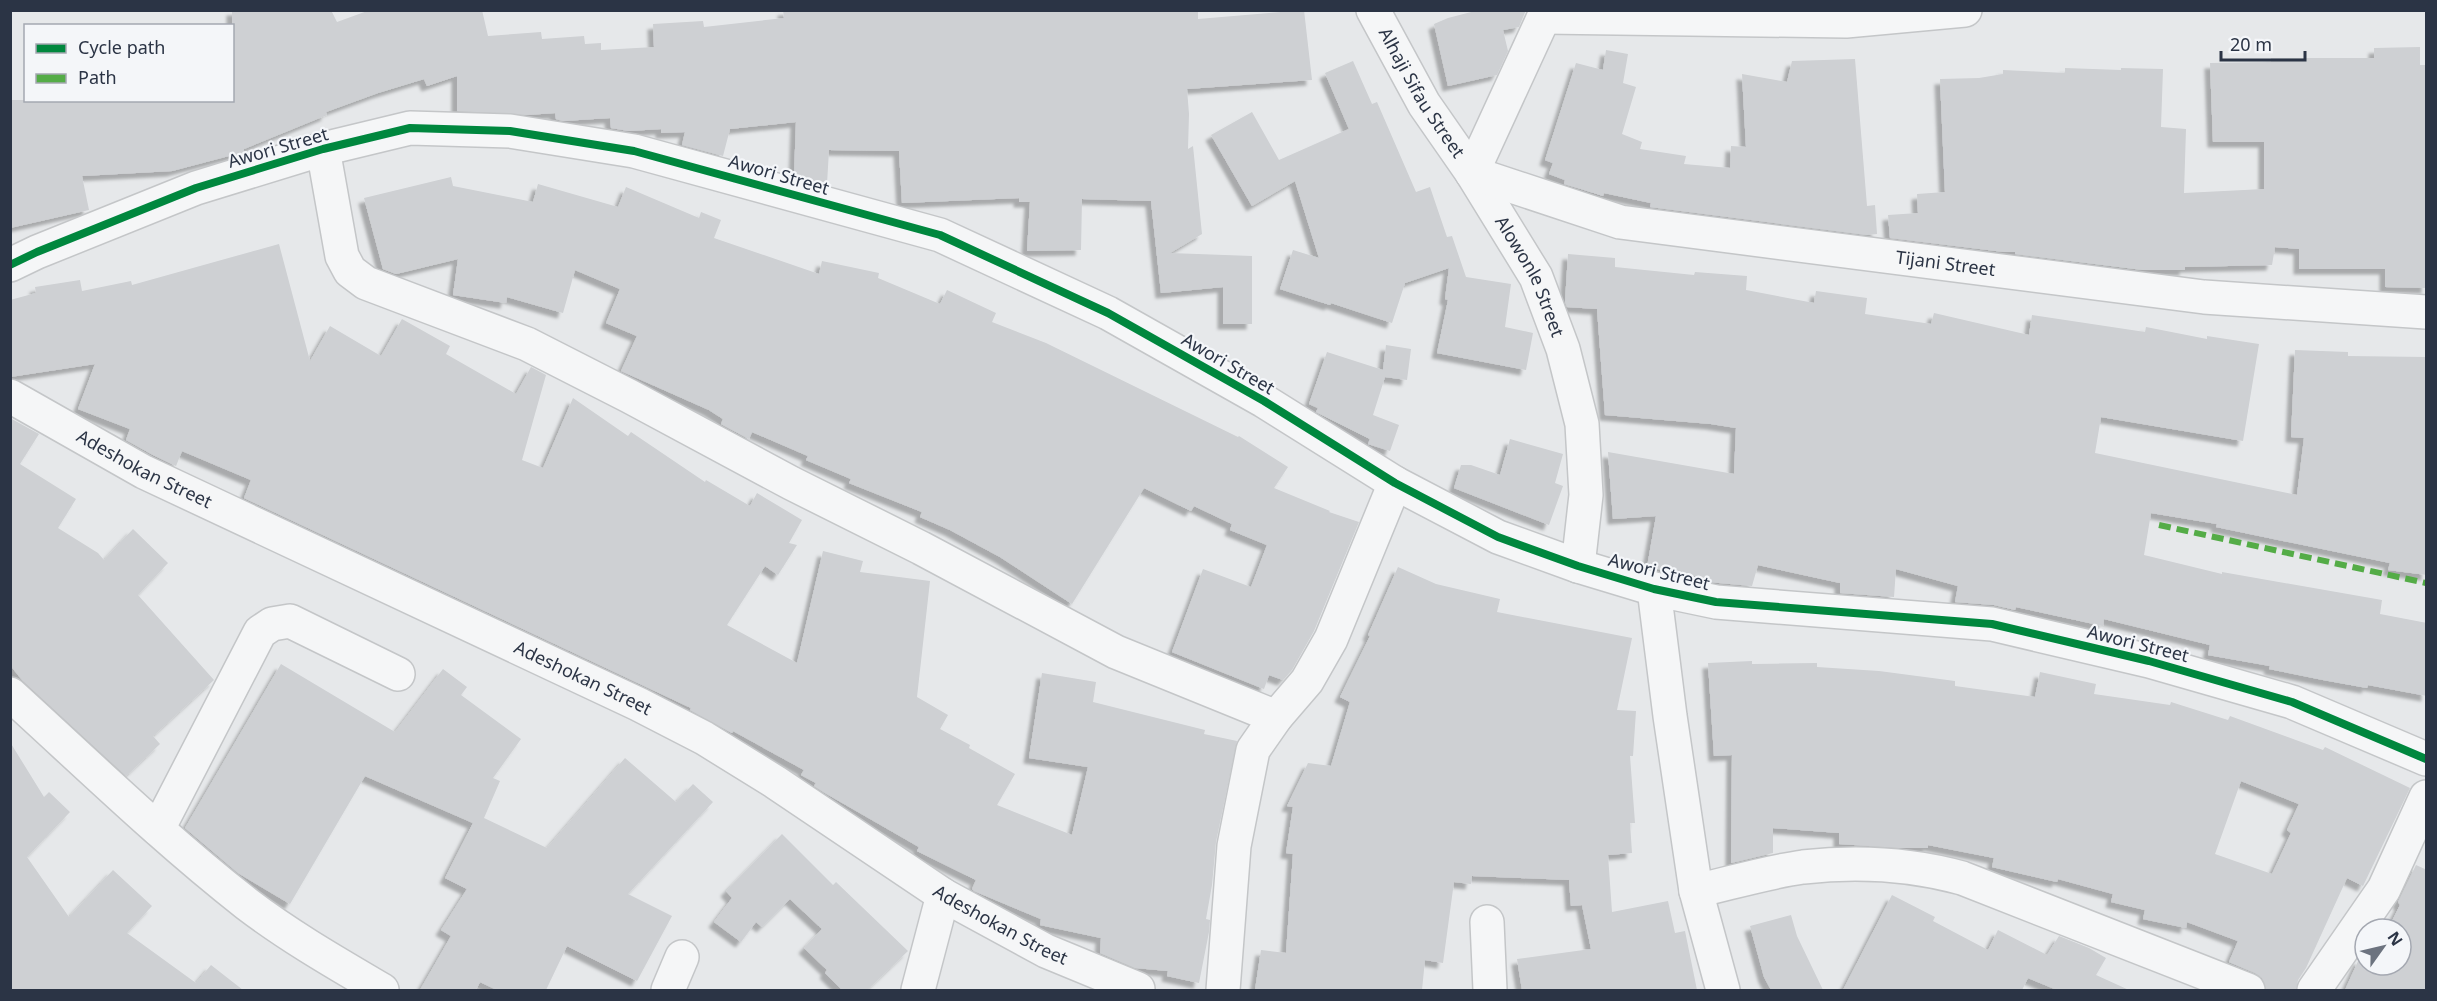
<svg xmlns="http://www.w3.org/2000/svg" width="2437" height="1001" font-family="'Noto Sans',sans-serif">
  <defs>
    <filter id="shadow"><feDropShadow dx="-5.5" dy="5.5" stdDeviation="1.5" flood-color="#0004"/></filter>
  </defs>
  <rect width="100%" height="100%" fill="#e6e8ea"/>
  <g fill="#ced0d3" fill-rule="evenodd" filter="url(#shadow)">
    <path d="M232,10H331L337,22L370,10H482L488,36L541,32L542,39L584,36L585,44L601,43V50L654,47L653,24L703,21L704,27L784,18L783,10H1198V19L1304,10L1312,80L1187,89L1189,114L1188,149L1193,146L1202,234L1170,253L1252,256V324H1223V287L1161,293L1151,201L1082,199L1081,250L1027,251L1030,202H1019V198L902,203L899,151L829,150L827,184L794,176L796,122L730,129L723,156L682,145L685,132L661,133V129L629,131L611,128L610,118L563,121L556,119L555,113L527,115L457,111V76L427,86L424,79L378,93L326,112L327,115L244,149V152L172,171L82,176L89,210L10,228V100H232Z"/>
    <path d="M1479,10H1526L1519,27L1503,30L1508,51L1497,75L1448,86L1434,24L1448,18Z"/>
    <path d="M2420,47V65H2425L2427,288L2385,287V269H2299V249L2275,247L2272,265L2185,267V270H2143L2015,254V252H2004L1890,238L1888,215L1918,213L1917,194L1945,192L1940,79L1979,78L2003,74V70L2065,73V68L2121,70V68L2163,69L2161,127L2186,129L2184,193L2264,189V142H2213L2210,63L2271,62V58H2374V48Z"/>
    <path d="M1606,50L1628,54L1623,83L1636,87L1622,134L1642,142L1640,149L1686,156L1684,164L1730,168L1731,146L1746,147L1742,74L1787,82L1792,61L1855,59L1867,206L1875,205L1877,234L1867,235L1650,207L1651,203L1604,193L1603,196L1581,189L1564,184L1565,180L1549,174L1553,163L1545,160L1576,63L1603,70Z"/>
    <path d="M1353,61L1372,104L1377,102L1416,192L1430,187L1447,237L1452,236L1466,277L1511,284L1505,327L1533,333L1526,370L1437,353L1448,300L1445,299L1449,268L1405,283L1392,323L1331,303L1330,305L1280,289L1293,250L1319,258L1295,181L1252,206L1211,135L1252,112L1279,160L1349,129L1325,73Z"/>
    <path d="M451,177L453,186L533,202L538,184L618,207L626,187L699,218L701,212L721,220L714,238L819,274L822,261L879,273L878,278L940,304L947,290L996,313L992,322L1046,343L1238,437L1239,436L1288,467L1274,488L1330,511L1329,512L1359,522L1314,631L1292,670L1283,680L1269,675L1264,689L1172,652L1203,569L1251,587L1267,545L1230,530L1232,524L1194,506L1191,511L1144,488L1072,604L1000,557L950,530L920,517L922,512L849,483L851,479L806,460L808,456L752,432L749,439L721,424L723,419L709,410L621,371L637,336L606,323L620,289L575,270L563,313L507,297L506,303L453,295L458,259L396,274L383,269L364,198Z"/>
    <path d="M279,244L310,361L330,326L381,356L402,319L450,346L446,354L516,394L531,367L546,375L522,460L543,468L573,398L628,436L631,432L705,482L706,480L750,506L757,493L802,520L789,543L797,545L778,575L765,566L727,625L797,663L823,551L863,561L860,572L930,581L917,697L948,715L940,729L970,745L969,748L1015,774L997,805L1072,835L1088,767L1029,758L1042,673L1096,682L1093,702L1205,730L1204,734L1237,741L1216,842L1212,885L1206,919L1210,920L1209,932L1199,983L1167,976L1168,971L1135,968L1100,953L1101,938L1040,925L1041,919L974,891L972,889L976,880L917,851L919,847L825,793L814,786L816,783L801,775L804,770L733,731L732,733L690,710L691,708L244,498L251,480L182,451L176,466L153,455L126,440L130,429L78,409L95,364L10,377V300L36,293L35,287L80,280L82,291L131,281L132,285Z"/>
    <path d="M1568,254L1615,258V267L1694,275L1695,272L1747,276L1746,290L1814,303L1816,291L1867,298L1865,314L1931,324L1934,313L2029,335L2032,315L2145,332L2146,327L2207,339V336L2259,344L2243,441L2101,417L2095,453L2297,495L2304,438L2291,437L2295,350L2348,352V356L2427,357V575L2388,570L2390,563L2216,527L2217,524L2151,513L2144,555L2222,574V572L2382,600L2380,614L2427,623V696L2368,685L2367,688L2323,680L2269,669L2270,666L2208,655L2210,645L2104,619L2103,626L2016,607L2015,610L1994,605L1955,602L1958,586L1896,569L1894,597L1840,593V583L1758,565L1752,586L1719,583L1710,582L1711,579L1647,567L1656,516L1613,519L1608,452L1734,474L1736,428L1711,424L1605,415L1597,309L1567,307L1565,302Z"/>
    <path d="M1386,345L1411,349L1407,380L1385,377L1373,415L1399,425L1390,451L1368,444L1370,439L1316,412L1318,408L1309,404L1327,352L1383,370Z"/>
    <path d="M10,418L39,434L20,464L76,499L58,528L98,553L104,560L133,529L168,563L138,595L214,680L153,736L160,744L126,776L22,680L10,665Z"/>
    <path d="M1510,439L1563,454L1555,483L1563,486L1549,525L1454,488L1461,465H1471L1500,475Z"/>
    <path d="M1398,567L1436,584L1500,599L1497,612L1632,638L1617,710L1636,711L1633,756H1630L1635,823H1630L1632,853L1608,855L1612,912L1668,901L1675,933L1685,931L1697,990H1522L1517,959L1591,949L1582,905L1571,906L1569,880L1472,876L1471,884L1454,882L1443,963L1425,960L1422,990H1255L1261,950L1286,953L1293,854L1286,853L1293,807L1287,806L1308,763L1331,766L1350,702L1340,697L1370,636L1368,635Z"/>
    <path d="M1752,661V664L1817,663V667L1879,671L1955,681V686L2035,697L2040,672L2096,684L2094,694L2170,705L2171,702L2228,720L2230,716L2323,750L2325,747L2410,788L2363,886L2347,878L2306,968L2298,980L2296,990H2266L2262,978L2255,973L2229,962L2238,941L2187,922L2186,928L2143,919L2145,910L2111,902L2113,894L2058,879L2057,882L1992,867L1994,858L1928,845V848H1899L1839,844V833L1773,828V853L1731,863L1732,755L1714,756L1708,663ZM2241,781L2299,804L2287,830L2291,833L2272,874L2215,854Z"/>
    <path d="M281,664L395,732L443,669L467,687L461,695L521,739L493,778L500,781L484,818L547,848L625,758L676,802L693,784L713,802L628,894L672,916L637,981L567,946L546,990H497L480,982L476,990H420L451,936L441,930L467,889L445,878L473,823L365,776L290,904L238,873L185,828Z"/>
    <path d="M10,742L44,797L49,792L70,812L27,857L69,917L113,870L152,906L127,933L196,983L211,965L243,990H10Z"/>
    <path d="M782,834L833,885L836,882L908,951L867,990H842L825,973L827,970L804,948L822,929L790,899L762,927L756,922L741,942L714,922L732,898L726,891Z"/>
    <path d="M2416,865L2427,870V990H2345L2359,959L2365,962V965H2401V929H2388L2400,905L2398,902Z"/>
    <path d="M1892,895L1935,917L1933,921L1988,950L1998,930L2047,955L2059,936L2089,948L2106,958L2096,975L2129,990H2057L2028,978L2022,990H1843Z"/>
    <path d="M1791,915L1797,936L1823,990H1771L1764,977L1750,926Z"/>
  </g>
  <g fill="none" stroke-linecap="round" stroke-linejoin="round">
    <defs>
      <g id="minor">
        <path id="s1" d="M1373,10L1424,104L1472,173L1536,277L1563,349L1582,424L1586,495L1578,566"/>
        <path d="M1544,17L1846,21L1965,10"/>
        <path d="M323,149L342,256L350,271L366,283L527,344L629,396L791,483L921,548L1116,652L1276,717"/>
        <path id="s2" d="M1472,173L1620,222L2204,297L2426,312"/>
        <path d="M1472,173L1547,10"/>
        <path d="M10,265L37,252L196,188L323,149L410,128L510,131L634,151L940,235L1108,313L1264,401L1395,483L1498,537L1578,566L1654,589L1716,602L1992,624L2149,661L2292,702L2426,759"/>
        <path id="s3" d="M10,396L144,472L638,704L704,738L775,782L943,895L1046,951L1138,989"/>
        <path d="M1654,589L1670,716L1696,891L1723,990"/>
        <path d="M10,694C88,765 164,839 247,904C289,936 336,963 382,990"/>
        <path d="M158,829L260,632L272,624L290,621L398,674"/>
        <path d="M1696,891C1731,883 1767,872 1803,867C1857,861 1911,864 1962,878L2248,990"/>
        <path d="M1487,922L1490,990"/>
        <path d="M668,990L682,957"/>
        <path d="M918,990L943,895"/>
        <path d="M1223,990L1234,846L1253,750L1276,717L1307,681L1331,639L1395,483"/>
        <path d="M2314,990L2384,889L2426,797"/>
      </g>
    </defs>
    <use href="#minor" stroke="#c4c6c8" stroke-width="36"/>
    <use href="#minor" stroke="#f5f6f7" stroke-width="33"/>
    <path stroke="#54ac47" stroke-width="6" stroke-dasharray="12 6" stroke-linecap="butt" d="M2159,525L2426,583"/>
    <defs>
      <path id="cycleway" d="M10,265L37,252L196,188L323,149L410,128L510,131L634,151L940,235L1108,313L1264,401L1395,483L1498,537L1578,566L1654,589L1716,602L1992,624L2149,661L2292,702L2426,759"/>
    </defs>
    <use href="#cycleway" stroke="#f4f6f9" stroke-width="11"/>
    <use href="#cycleway" stroke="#00873e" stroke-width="8"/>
  </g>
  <g text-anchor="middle" stroke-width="4.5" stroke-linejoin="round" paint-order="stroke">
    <g font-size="18" fill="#2b3445" stroke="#f4f6f9">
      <text dy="6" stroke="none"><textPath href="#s1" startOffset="96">Alhaji Sifau Street</textPath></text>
      <text transform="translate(278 148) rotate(-16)" y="6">Awori Street</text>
      <text transform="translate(779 175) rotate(16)" y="6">Awori Street</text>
      <text dy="6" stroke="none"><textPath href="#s2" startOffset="484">Tijani Street</textPath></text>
      <text dy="6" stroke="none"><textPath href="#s1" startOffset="310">Alowonle Street</textPath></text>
      <text transform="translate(1228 364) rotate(30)" y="6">Awori Street</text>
      <text dy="6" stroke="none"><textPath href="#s3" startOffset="153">Adeshokan Street</textPath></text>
      <text transform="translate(1659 572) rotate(14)" y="6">Awori Street</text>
      <text transform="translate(2138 644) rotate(14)" y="6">Awori Street</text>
      <text dy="6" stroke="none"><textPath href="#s3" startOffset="639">Adeshokan Street</textPath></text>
      <text dy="6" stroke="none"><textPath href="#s3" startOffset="1125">Adeshokan Street</textPath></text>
    </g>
  </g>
  <rect width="2437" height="1001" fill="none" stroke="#2b3445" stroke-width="24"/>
  <rect x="24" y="24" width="210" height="78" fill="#f4f6f9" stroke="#a4a8b1" stroke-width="1.5"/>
  <rect x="36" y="44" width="30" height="9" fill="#00873e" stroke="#a4a8b1" stroke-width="1.5"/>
  <text x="78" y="54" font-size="18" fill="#2b3445">Cycle path</text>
  <rect x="36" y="74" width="30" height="9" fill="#54ac47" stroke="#a4a8b1" stroke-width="1.5"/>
  <text x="78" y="84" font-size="18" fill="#2b3445">Path</text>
  <g transform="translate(2383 947) rotate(56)"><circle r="28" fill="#f4f6f9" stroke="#a4a8b1" stroke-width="1.5"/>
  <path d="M0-4.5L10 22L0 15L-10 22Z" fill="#6c737f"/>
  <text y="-9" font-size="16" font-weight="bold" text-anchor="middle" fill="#2b3445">N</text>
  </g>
  <path d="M2221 51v9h84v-9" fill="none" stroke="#2b3445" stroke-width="3"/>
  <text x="2230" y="51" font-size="18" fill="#2b3445" stroke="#f4f6f9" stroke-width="4.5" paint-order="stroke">20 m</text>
</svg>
